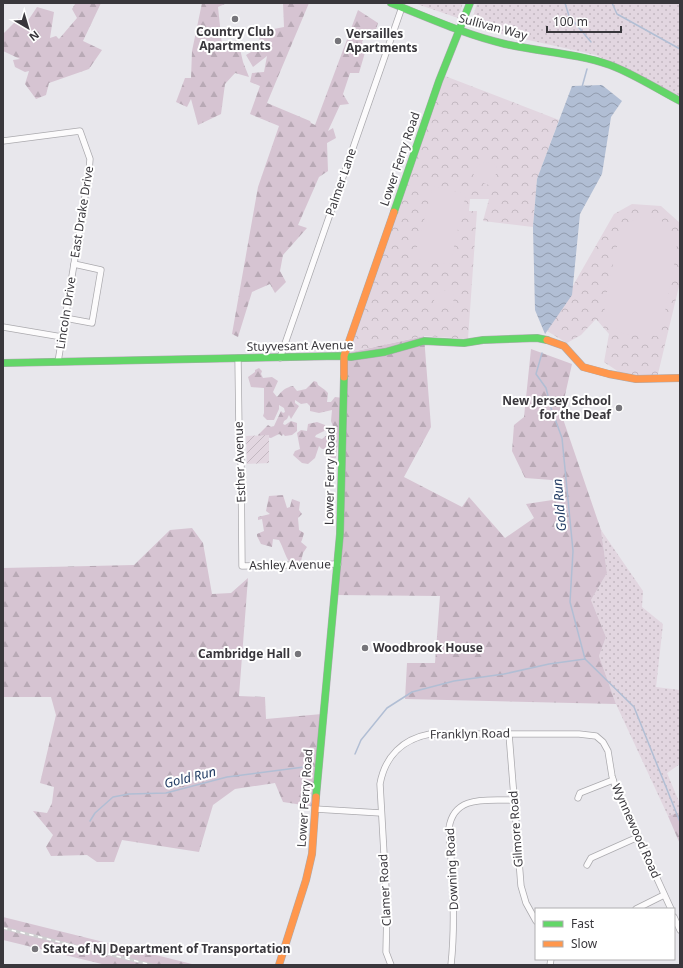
<svg xmlns="http://www.w3.org/2000/svg" width="683" height="968" font-family="'Noto Sans',sans-serif">
  <defs>
    <pattern id="grass-dots" width="8" height="8" patternUnits="userSpaceOnUse"><rect width="8" height="8" fill="#e2d6e0"/><path d="M2 2h.1M6 6h.1" fill="none" stroke="#c3b8c1" stroke-width="1.8" stroke-linecap="round"/></pattern>
    <pattern id="forest-firs" width="22" height="20" patternUnits="userSpaceOnUse"><rect width="22" height="20" fill="#d6c4d2"/><path d="M5 1l3.5 6h-7zM16 11l3.5 6h-7z" fill="#b8a9b5"/></pattern>
    <pattern id="park-crowns" width="20" height="18" patternUnits="userSpaceOnUse"><rect width="20" height="18" fill="#e2d6e0"/><path d="M2 6a3 3 0 1 1 6 0M12 15a3 3 0 1 1 6 0" fill="none" stroke="#c3b8c1"/></pattern>
    <pattern id="garden-furrows" width="10" height="10" patternUnits="userSpaceOnUse"><rect width="10" height="10" fill="#e2d6e0"/><path d="M-1 1l2-2M0 10L10 0M9 11l2-2" fill="none" stroke="#c3b8c1"/></pattern>
    <pattern id="water-waves" width="16" height="10" patternUnits="userSpaceOnUse"><rect width="16" height="10" fill="#b1bed4"/><path d="M0 5q4-4 8 0t8 0" fill="none" stroke="#919bad"/></pattern>
  </defs>
  <rect width="100%" height="100%" fill="#e8e7ec"/>
  <g fill="url(#grass-dots)">
    <path d="M414,3H463L458,18Z"/>
    <path d="M477,3H680V96L596,55L470,27Z"/>
    <path d="M601,530L643,591L642,607L663,624L656,687L680,690V764L667,773L680,804V812L668,816L616,704L599,656L606,637L591,600L607,573Z"/>
  </g>
  <g fill="url(#forest-firs)">
    <path d="M74,3H101L83,41L102,50L89,69L49,83L46,95L36,99L25,84L29,71L25,72L15,67L13,60L20,59L3,51V34L19,18L25,25L37,7L54,12L50,38L56,36L59,39L77,18L72,9L75,4Z"/>
    <path d="M202,3H227L218,7L222,45L238,40L243,62L249,77L235,73L225,84L221,114L198,125L191,99L187,107L176,102L185,78H191L192,51Z"/>
    <path d="M283,3H309L267,103L310,121L311,123L315,125L358,10L378,23L375,33L368,31L362,42L366,49L359,73H350L343,94L349,104L340,105L328,131L333,128L336,138L327,143L328,171L319,177L298,225L307,228L283,255L280,271L286,282L275,293L270,284L252,292L238,337L232,334L258,187L279,126L250,114L260,86L250,82L252,73L264,72L267,56L253,67L246,55L261,46L258,32L284,27Z"/>
    <path d="M424,336L431,427L404,477L462,507L469,497L505,538L534,518L526,504L559,499L552,480L525,478L512,451L514,425L524,417L531,349L572,364L561,413L601,530L607,573L591,600L606,637L599,656L616,704L405,699L407,663H435L440,596L334,595L347,353Z"/>
    <path d="M259,368L262,371L261,374L263,378L272,377L278,381L273,392L277,397C282,391 284,388 293,386L297,391L306,389L314,381L317,382L318,385L325,390L328,393L327,402H331L335,397L343,398L336,458H330L329,453L333,447L330,443H327L326,449H322L319,446L315,458L308,464L302,463L293,455L295,451L300,449L297,433L301,430L307,431L308,424L317,422L325,425L326,430L316,435L315,437L322,439L327,435L335,432L331,421L332,410L319,413L310,411V406L307,403L301,404L295,400V403L299,406L291,419L289,415L287,419L284,421L283,424L285,425L291,421L297,423V431L292,435L285,436L283,434L282,436L279,434L271,438L266,437L260,440L258,435L268,425L271,427L274,426L281,411L283,413L285,412L284,408L279,405V409L274,420H267L263,416L264,413V388L251,387L248,377L255,372V370Z"/>
    <path d="M283,495L287,508L290,507L292,499L300,502L299,510L302,514L298,518L299,530L304,533L302,540L301,542L307,547L303,553L301,561L290,563C285,556 283,547 279,540L273,539L272,547L261,544L257,536V534L264,531L262,519L258,520V517L270,514L266,511L269,496Z"/>
    <path d="M192,528L203,543L212,594L231,593L248,578L239,696L265,697L266,719L322,714L316,807L283,802L275,783L235,789L213,805L199,852L122,840L114,862H97L87,855L51,856L46,847L53,835L33,811L47,813L52,803L54,787L40,783L56,715L51,697H3V568L134,565L170,530Z"/>
    <path d="M680,812V844L668,816Z"/>
    <path d="M3,917L196,965H106L3,940Z"/>
  </g>
  <g fill="url(#park-crowns)">
    <path d="M445,76L559,120L537,179L533,227L483,221L489,199H470L469,211H477L468,339L424,336L347,353L368,283Z"/>
    <path d="M632,204L661,206L680,223V282L657,378L619,372L604,362L609,334L596,319L581,335L567,343L547,331L614,214Z"/>
  </g>
  <path fill="url(#garden-furrows)" d="M269,435V463L247,464L246,436Z"/>
  <g fill="#e2d6e0">
    <path d="M487,162L495,165L498,169L491,186L474,179C472,169 477,163 487,162Z"/>
    <path d="M433,186L466,194L450,264L414,259Z"/>
    <path d="M642,217C662,215 677,230 677,250L660,337C655,336 649,334 644,335C630,335 624,337 613,325C607,319 605,314 604,305L620,233L629,222Z"/>
    <path d="M446,290L454,291L453,308L436,307C431,297 436,292 446,290Z"/>
  </g>
  <path fill="url(#water-waves)" d="M602,85L622,101L611,117L602,174L580,214L572,295L545,334L535,310L533,227L537,179L572,86Z"/>
  <g fill="none" stroke-linecap="round" stroke-linejoin="round">
    <g stroke="#b1bed4" stroke-width="1.5">
      <path d="M565,3L569,16L591,42"/>
      <path d="M612,3L617,14L680,49"/>
      <path d="M582,87L587,69"/>
      <path d="M542,353L536,374L546,388L551,408L562,438L573,551L570,602L585,659L634,707L680,822"/>
      <path d="M355,754L361,740L387,708L412,692L454,681L504,674L549,664L585,659"/>
      <path d="M90,821L95,813L113,797L129,794L166,793L227,777L304,767"/>
    </g>
    <defs>
      <g id="street">
        <path d="M3,141L80,131L90,159L89,172L58,362"/>
        <path d="M65,318L92,323L101,270L74,264"/>
        <path d="M3,327L62,337"/>
        <path d="M238,358L239,432L241,454L242,566L338,564"/>
        <path d="M280,358L402,7"/>
        <path d="M509,734L521,886L526,903L536,921"/>
        <path d="M578,798L580,793L613,780"/>
        <path d="M315,809L381,813"/>
        <path d="M587,865L591,858L638,837"/>
        <path d="M636,909L664,895"/>
        <path d="M674,917L680,930"/>
        <path d="M391,965L386,952L387,907L380,784C385,756 403,739 430,734H579L596,736L603,742L608,751L612,776L616,789L671,909"/>
        <path d="M451,965C456,919 452,874 449,828C454,794 488,801 514,800"/>
        <path d="M550,965L551,959"/>
      </g>
      <g id="fast">
        <path d="M391,3C429,18 466,35 505,44C540,52 576,53 610,65C634,74 657,89 680,101"/>
        <path d="M394,212L439,81L470,3"/>
        <path d="M3,363L339,356L351,357L385,352L424,341L464,343L483,340L537,338L547,340"/>
        <path d="M316,797L340,534L344,377"/>
      </g>
      <g id="slow">
        <path d="M547,340L564,346L583,367L609,374L636,379L680,378"/>
        <path d="M344,377V356L394,212"/>
        <path d="M279,965L306,880L312,854L316,797"/>
      </g>
    </defs>
    <use href="#street" stroke="#abaaae" stroke-width="7"/>
    <use href="#fast" stroke="#abaaae" stroke-width="8"/>
    <use href="#slow" stroke="#abaaae" stroke-width="8"/>
    <use href="#street" stroke="#fcfbfc" stroke-width="5.5"/>
    <use href="#fast" stroke="#63d668" stroke-width="7"/>
    <use href="#slow" stroke="#ff974d" stroke-width="7"/>
    <defs>
      <path id="rail" d="M3,928L152,965"/>
    </defs>
    <use href="#rail" stroke="#ceced0" stroke-width="3"/>
    <use href="#rail" stroke="#fff" stroke-width="1.5" stroke-dasharray="4.5" stroke-linecap="butt"/>
  </g>
  <g fill="#76757a" stroke="#fff" stroke-width="1.5">
    <circle cx="235" cy="19" r="4"/>
    <circle cx="338" cy="41" r="4"/>
    <circle cx="619" cy="408" r="4"/>
    <circle cx="365" cy="648" r="4"/>
    <circle cx="298" cy="654" r="4"/>
    <circle cx="35" cy="949" r="4"/>
  </g>
  <g text-anchor="middle" stroke-width="4" stroke-linejoin="round" paint-order="stroke">
    <g font-size="12" fill="#39373c" stroke="#fff">
      <text transform="translate(493 27) rotate(15)" y="4">Sullivan Way</text>
      <text transform="translate(400 159) rotate(-71)" y="4">Lower Ferry Road</text>
      <text transform="translate(341 182) rotate(-71)" y="4">Palmer Lane</text>
      <text transform="translate(82 212) rotate(-81)" y="4">East Drake Drive</text>
      <text transform="translate(66 313) rotate(-81)" y="4">Lincoln Drive</text>
      <text transform="translate(300 346) rotate(-1)" y="4">Stuyvesant Avenue</text>
      <text transform="translate(240 462) rotate(-92)" y="4">Esther Avenue</text>
      <text transform="translate(330 476) rotate(-89)" y="4">Lower Ferry Road</text>
      <text transform="translate(290 565) rotate(-1)" y="4">Ashley Avenue</text>
      <text transform="translate(470 734) rotate(-1)" y="4">Franklyn Road</text>
      <text transform="translate(305 798) rotate(-86)" y="4">Lower Ferry Road</text>
      <text transform="translate(516 829) rotate(-94)" y="4">Gilmore Road</text>
      <text transform="translate(636 831) rotate(66)" y="4">Wynnewood Road</text>
      <text transform="translate(452 869) rotate(-93)" y="4">Downing Road</text>
      <text transform="translate(385 890) rotate(-93)" y="4">Clamer Road</text>
    </g>
    <g font-size="12" font-weight="bold" fill="#39373c" stroke="#fff" text-anchor="start">
      <text x="235" y="36" text-anchor="middle">Country Club<tspan x="235" dy="14">Apartments</tspan></text>
      <text x="346" y="38">Versailles<tspan x="346" dy="14">Apartments</tspan></text>
      <text x="611" y="405" text-anchor="end">New Jersey School<tspan x="611" dy="14">for the Deaf</tspan></text>
      <text x="373" y="652">Woodbrook House</text>
      <text x="290" y="658" text-anchor="end">Cambridge Hall</text>
      <text x="43" y="953">State of NJ Department of Transportation</text>
    </g>
    <g font-size="13" font-style="italic" fill="#223c64" stroke="#fff">
      <text transform="translate(559 505) rotate(-95)" y="5">Gold Run</text>
      <text transform="translate(190 777) rotate(-14)" y="5">Gold Run</text>
    </g>
  </g>
  <rect width="683" height="968" fill="none" stroke="#39373c" stroke-width="8"/>
  <rect x="535" y="908" width="140" height="52" fill="#ffffff" stroke="#b0afb1"/>
  <rect x="543" y="921" width="20" height="6" fill="#63d668" stroke="#b0afb1"/>
  <text x="571" y="928" font-size="12" fill="#39373c">Fast</text>
  <rect x="543" y="941" width="20" height="6" fill="#ff974d" stroke="#b0afb1"/>
  <text x="571" y="948" font-size="12" fill="#39373c">Slow</text>
  <g transform="translate(28 28) rotate(142)" stroke="#ffffff" stroke-width="3" paint-order="stroke">
  <path d="M0-3L7 15L0 10L-7 15Z" fill="#39373c"/>
  <text y="-6" font-size="11" font-weight="bold" text-anchor="middle" fill="#39373c">N</text>
  </g>
  <path d="M547 26v6h74v-6" fill="none" stroke="#39373c" stroke-width="2"/>
  <text x="553" y="26" font-size="12" fill="#39373c" stroke="#ffffff" stroke-width="3" paint-order="stroke">100 m</text>
</svg>
